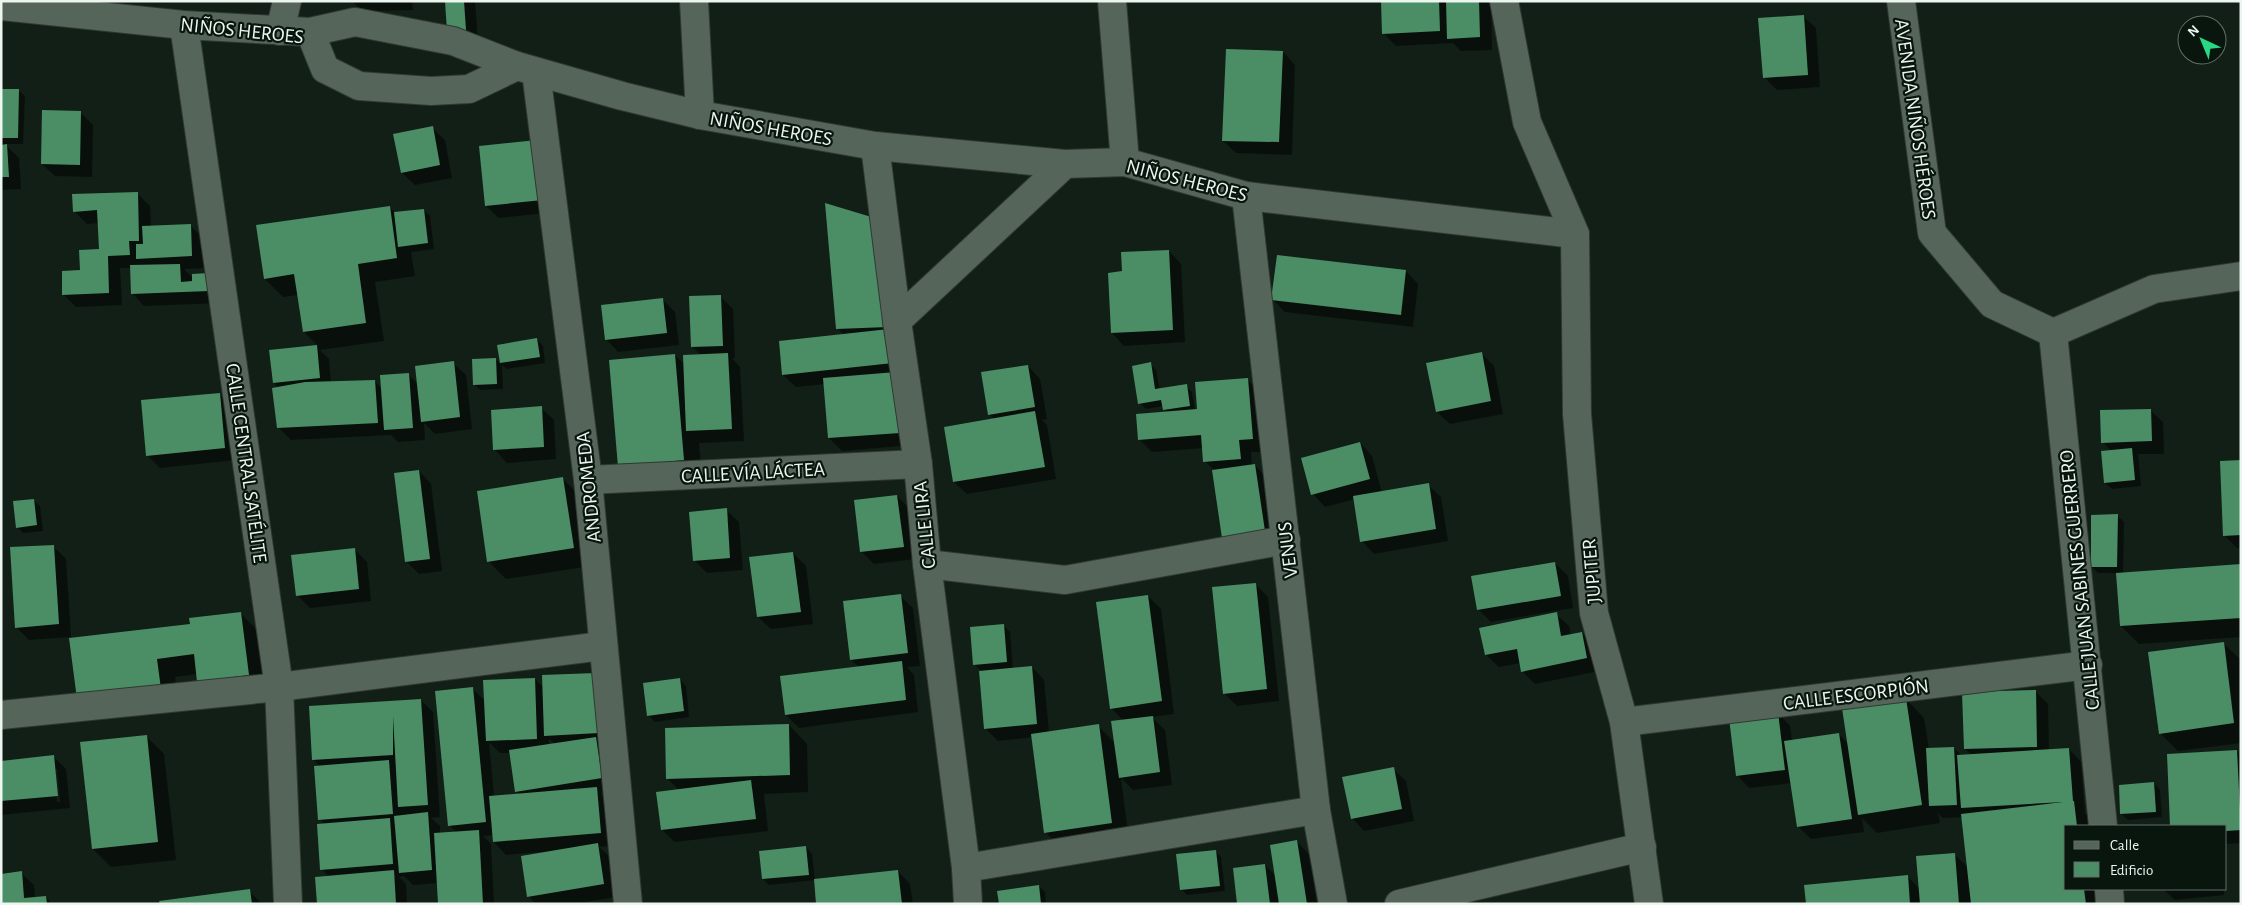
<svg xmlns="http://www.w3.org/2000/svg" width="2242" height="905" font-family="'Alegreya Sans',sans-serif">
  <rect width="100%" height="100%" fill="#111f16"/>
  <g fill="#0007" fill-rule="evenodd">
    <path d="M352,1H412L413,10L362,11Z"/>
    <path d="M446,1H475L478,43L461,44Z"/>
    <path d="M1382,1H1491L1492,50L1461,51L1453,43L1396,46L1383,33Z"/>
    <path d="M1803,16L1816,28L1820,87L1777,90L1764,77Z"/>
    <path d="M1283,52L1295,65L1292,155L1236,153L1223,141Z"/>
    <path d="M1,90H18L25,96L23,144H5L19,158L21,189L1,190V146H4L1,144Z"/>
    <path d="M80,112L93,125L92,177L55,176L42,164Z"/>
    <path d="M432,128L445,140L452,178L415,185L402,173Z"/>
    <path d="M480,147L555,212L499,218L486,206Z"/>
    <path d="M137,193L150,206L151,227L191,226L203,238L205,268L184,269L194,279V275L221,303L144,306L132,293L131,268H120L122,305L76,307L63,294L100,251L99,223L87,224L74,211Z"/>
    <path d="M826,205L906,345L912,445L842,451L829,438L825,384L796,387L783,375L844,335L837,328Z"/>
    <path d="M389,207L396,213L424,210L430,216L434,249L411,252L415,276L375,282L384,341L320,350L329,359L331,383L374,381L382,389L408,374L418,384L453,363L466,375L472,429L435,434L424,423L425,440L398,442L391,435L291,440L279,428V388L274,383L271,351L318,346L304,332L298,295L283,297L265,279Z"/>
    <path d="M1169,251L1181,264L1185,342L1124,346L1112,333L1124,273Z"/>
    <path d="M1406,271L1418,284L1413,327L1285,312L1273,300Z"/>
    <path d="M720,296L733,309L735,358H732L740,367L744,441L699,443L702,478L638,484L675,355L685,365L701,355L692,347Z"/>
    <path d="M662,299L675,312L679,345L618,352L606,339Z"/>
    <path d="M537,339L543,346L545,363L507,369L501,364L498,346Z"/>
    <path d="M1481,353L1494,366L1503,414L1450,424L1437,412Z"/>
    <path d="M495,359L502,365L503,389L480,390L474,384Z"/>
    <path d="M1150,364L1156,370L1160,390L1186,386L1192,392L1195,410L1247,379L1260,392L1265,452H1251L1252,465H1255L1267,478L1277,544L1236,550L1215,471L1205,461L1204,448L1152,452L1139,439L1167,413L1163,406L1146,409L1140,403Z"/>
    <path d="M1028,366L1040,379L1047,419L1042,420L1047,425L1056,479L967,494L954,482L994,419L989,414Z"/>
    <path d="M219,394L232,407L237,460L160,468L147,455Z"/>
    <path d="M541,408L554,420L556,459L507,463L495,450L492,411Z"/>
    <path d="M2150,410L2163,422L2164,454H2138L2141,486L2112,489L2105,483L2111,451L2103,442Z"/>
    <path d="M1360,443L1372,456L1382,493L1428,485L1441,497L1448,541L1374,554L1362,541L1355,499L1325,507L1313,494Z"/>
    <path d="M2241,461V548H2237L2224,535Z"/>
    <path d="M419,471L431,484L442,571L419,574L406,561Z"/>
    <path d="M563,479L581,497L591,566L506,579L488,561Z"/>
    <path d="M897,496L910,509L916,559L874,564L862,552Z"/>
    <path d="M33,500L40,506L43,531L23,533L17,527Z"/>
    <path d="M726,510L739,522L743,570L707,573L694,560Z"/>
    <path d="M2117,515L2124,522L2123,574L2241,565V637L2139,644L2121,626L2117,573H2098L2092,567Z"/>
    <path d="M53,546L66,559L71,637L29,640L16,627Z"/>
    <path d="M354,549L367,562L371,601L310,608L297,595Z"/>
    <path d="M793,553L806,566L813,624L771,629L758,617Z"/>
    <path d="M1555,563L1568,576L1573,608L1491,622L1478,609Z"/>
    <path d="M1255,584L1268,597L1279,701L1237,706L1224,693Z"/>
    <path d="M900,596L913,608L920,666L907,667L914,675L918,712L799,728L786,715L782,677L859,667L851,660Z"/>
    <path d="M1148,596L1161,609L1174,714L1152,717L1165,730L1172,785L1133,790L1121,778L1129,841L1064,850L1045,832L1033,737L998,741L985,728L982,672L975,665L1003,625L1010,632L1013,669L1032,667L1044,680L1049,732L1098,726L1115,743L1124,721L1111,708Z"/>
    <path d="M240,613L258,631L266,693L216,700L197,674L175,677L179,707L96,717L191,625Z"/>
    <path d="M1556,614L1569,626L1571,635L1582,633L1594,646L1599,671L1535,684L1522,671L1521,663L1499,667L1486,655L1481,629Z"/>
    <path d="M2223,643L2241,660V743L2178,751L2160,733Z"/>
    <path d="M596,674L614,791L601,793L609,801L613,846L599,847L610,857L616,897L573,904H536L528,896L541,852L506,855L494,842L493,835L483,836L491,844L494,904H439L438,883L413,885L404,876L399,877L406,884L407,904H318L329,877L322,869L325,825L320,819V767L313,759L421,700L433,712L440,817L431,818L440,826V834L457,833L449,825L472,688L486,702L535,679L544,688ZM549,739L555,744L549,745ZM489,742L500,753H511L516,791L520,795L494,797Z"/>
    <path d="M680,680L686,686L689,717L655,722L648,715Z"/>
    <path d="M2035,691L2048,704L2049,750L2069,749L2081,762L2085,813L2092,821L2093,826H2066V889H2100L2101,904H1807L1907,876L1920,889L1954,854L1969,868L1963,817L1943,818L1938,813L1940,823L1877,833L1862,818L1864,832L1811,839L1798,826L1792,783L1749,788L1737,775L1778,713L1790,726L1792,741L1839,734L1848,744L1906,699L1924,718L1929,749L1954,748L1962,756L1972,755L1965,749Z"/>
    <path d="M789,725L807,744L808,792L764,794L768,831L675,842L662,830L679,790L667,778Z"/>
    <path d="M146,736L164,754L176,860L111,867L93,849Z"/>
    <path d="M2237,751L2241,755V843L2226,844V826H2171L2168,755Z"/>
    <path d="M54,757L66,769L70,808L1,815V762ZM54,769H57L60,802H57Z"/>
    <path d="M1393,769L1406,781L1414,821L1364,831L1352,818Z"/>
    <path d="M2154,783L2160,790L2162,817L2128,820L2121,814Z"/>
    <path d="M1297,842L1309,854L1317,904H1239L1265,865L1276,876Z"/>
    <path d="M806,847L812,854L815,880L769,885L763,879Z"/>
    <path d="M1215,851L1221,857L1225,891L1187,895L1181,889Z"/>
    <path d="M898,871L910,884L913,904H818Z"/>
    <path d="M21,873L34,885L35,898L46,897L52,904H1Z"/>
    <path d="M1039,886L1045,892L1046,904H1000Z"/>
    <path d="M2163,889H2224V895L2175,900Z"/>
    <path d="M249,891L262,904H161Z"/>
  </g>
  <g fill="#4b8e66">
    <path d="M445,1H464L466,30L447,32Z"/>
    <path d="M1381,1H1439L1440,31L1382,34Z"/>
    <path d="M1446,1H1479L1480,37L1447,39Z"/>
    <path d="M1804,15L1808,75L1763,78L1758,18Z"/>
    <path d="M1226,49L1283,51L1279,142L1222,141Z"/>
    <path d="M1,89H19L18,138H1Z"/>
    <path d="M42,110L81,111L80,165L41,164Z"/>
    <path d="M433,126L440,165L401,173L393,134Z"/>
    <path d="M537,140L543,200L485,206L479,146Z"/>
    <path d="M7,144L9,177H1V145Z"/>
    <path d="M138,192L139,241H129L130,255L108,256L109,293L62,295V271L80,270L79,250L99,249L97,210L73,212L72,194Z"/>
    <path d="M825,203L878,219L888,327L836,329Z"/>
    <path d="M390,206L397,258L358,264L366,323L303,332L294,274L264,279L256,225Z"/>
    <path d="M424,209L428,243L398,247L394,212Z"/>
    <path d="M191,224L192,256L136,259V244H143L142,226Z"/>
    <path d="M1169,250L1173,330L1111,333L1108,273L1122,271L1121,252Z"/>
    <path d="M1277,255L1406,270L1401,315L1271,300Z"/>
    <path d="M180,264L181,282L192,281V274L208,273L209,291L131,294L130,265Z"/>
    <path d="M721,295L723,346L691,347L689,296Z"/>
    <path d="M663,298L667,333L605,340L601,305Z"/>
    <path d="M889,329L893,363L782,375L779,341Z"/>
    <path d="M537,338L540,357L500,363L497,345Z"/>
    <path d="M317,345L320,378L273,383L269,350Z"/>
    <path d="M1482,352L1491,401L1436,412L1426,363Z"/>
    <path d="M728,353L732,429L686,431L683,355Z"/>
    <path d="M675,354L684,460L618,467L609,360Z"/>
    <path d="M496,358L497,384L473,385L472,359Z"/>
    <path d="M454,361L460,417L421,422L415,366Z"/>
    <path d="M1151,362L1155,389L1187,384L1190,406L1163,410L1161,400L1138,404L1132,366Z"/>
    <path d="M1028,365L1035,407L988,415L981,372Z"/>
    <path d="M896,372L900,433L828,438L823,378Z"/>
    <path d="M409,373L413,428L384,430L380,375Z"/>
    <path d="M1248,378L1253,439L1239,440L1241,459L1203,462L1201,435L1138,440L1136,414L1197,409L1195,382Z"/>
    <path d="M375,380L378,423L277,428L272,388L305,382Z"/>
    <path d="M220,393L225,448L146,456L141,400Z"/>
    <path d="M542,406L544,447L493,450L491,410Z"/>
    <path d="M2151,409L2152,441L2101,443L2100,410Z"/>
    <path d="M1035,411L1045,467L953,482L944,427Z"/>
    <path d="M1360,442L1370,479L1311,495L1301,458Z"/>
    <path d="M2132,448L2135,480L2104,483L2101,451Z"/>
    <path d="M2241,460V535L2223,536L2220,461Z"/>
    <path d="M1255,464L1265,531L1222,538L1212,470Z"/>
    <path d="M419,470L430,559L405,562L394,473Z"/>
    <path d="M563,477L574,548L487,562L477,491Z"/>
    <path d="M1429,483L1436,529L1360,542L1353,496Z"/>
    <path d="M897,495L904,547L860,552L854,500Z"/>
    <path d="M34,499L37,525L16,528L13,501Z"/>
    <path d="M727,508L730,558L693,561L689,512Z"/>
    <path d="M2118,514L2117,567H2091V515Z"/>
    <path d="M54,545L59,624L15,628L10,547Z"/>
    <path d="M355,548L359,589L296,596L291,555Z"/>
    <path d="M793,552L801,612L757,617L749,557Z"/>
    <path d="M1555,562L1561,596L1477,610L1471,576Z"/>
    <path d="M2241,564V618L2120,626L2116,573Z"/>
    <path d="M1256,583L1267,689L1223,694L1212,587Z"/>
    <path d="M901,594L908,653L850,660L843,601Z"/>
    <path d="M1148,595L1162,701L1110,709L1096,602Z"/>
    <path d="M241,612L249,675L197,682L194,654L157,659L161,689L77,699L69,638L190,624L189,618Z"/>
    <path d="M1557,612L1561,636L1582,632L1587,658L1521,672L1517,649L1485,655L1479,628Z"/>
    <path d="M1004,624L1007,662L973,665L970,627Z"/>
    <path d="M2224,642L2234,723L2159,734L2148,652Z"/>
    <path d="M902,661L906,700L785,715L780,676Z"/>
    <path d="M1032,666L1037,724L984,729L979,671Z"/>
    <path d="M596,673L599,733L544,736L542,675Z"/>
    <path d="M535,678L537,739L486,741L483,680Z"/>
    <path d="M680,678L684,711L647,716L643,683Z"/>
    <path d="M473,687L486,822L448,826L435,691Z"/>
    <path d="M2036,690L2037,747L1964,749L1962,692Z"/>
    <path d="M1906,698L1922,805L1858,815L1842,708Z"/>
    <path d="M421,699L428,805L398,807L393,716V755L312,760L309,706Z"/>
    <path d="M1778,712L1785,770L1736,776L1729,718Z"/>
    <path d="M1153,716L1160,772L1119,778L1111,721Z"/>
    <path d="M789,724L790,775L666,779L665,728Z"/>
    <path d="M1099,724L1112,823L1044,833L1031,734Z"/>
    <path d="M1839,733L1852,819L1797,827L1784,741Z"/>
    <path d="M147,735L158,842L92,849L80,742Z"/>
    <path d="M596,737L602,778L515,792L509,750Z"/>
    <path d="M1954,747L1957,805L1929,806L1926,748Z"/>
    <path d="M2069,748L2073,801H2074L2077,826H2066V889H2084L2086,904H1971L1961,814L2063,802L1961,808L1957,755Z"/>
    <path d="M2237,750L2241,830L2226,831V826H2170L2167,754Z"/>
    <path d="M54,755L58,796L1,801V761Z"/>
    <path d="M389,760L393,814L318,820L314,766Z"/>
    <path d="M1394,767L1402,809L1351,819L1342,777Z"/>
    <path d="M751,780L756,819L661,830L656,792Z"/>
    <path d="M2154,782L2156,812L2120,814L2119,785Z"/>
    <path d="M597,787L601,833L493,842L489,796Z"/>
    <path d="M428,812L432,870L399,873L394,816Z"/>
    <path d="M390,818L393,864L320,870L317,824Z"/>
    <path d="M479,830L483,904H438L434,833Z"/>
    <path d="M1297,840L1307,904H1279L1270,845Z"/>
    <path d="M598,843L604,884L527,897L521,856Z"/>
    <path d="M806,846L809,875L762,879L759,851Z"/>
    <path d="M1216,850L1220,886L1180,890L1176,854Z"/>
    <path d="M1955,853L1959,904H1920L1916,856Z"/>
    <path d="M1265,864L1270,904H1237L1233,868Z"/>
    <path d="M394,870L396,904H317L315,877Z"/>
    <path d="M898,870L902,904H816L814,879Z"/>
    <path d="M22,871L24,898L46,896L47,904H1V874Z"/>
    <path d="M1908,875L1910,904H1806L1804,885Z"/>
    <path d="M1039,885L1041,904H999L997,891Z"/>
    <path d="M250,889L252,904H160L159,901Z"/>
  </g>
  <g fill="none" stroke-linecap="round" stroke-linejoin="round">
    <defs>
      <g id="minor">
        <path d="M694,1L700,115"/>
        <path d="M1112,1L1125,162"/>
        <path d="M1504,1L1527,122L1575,234L1577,414L1594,613L1624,722L1649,904"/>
        <path d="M1901,1L1932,233L1992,304L2053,333L2154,289L2241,276"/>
        <path d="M1,6L184,25L310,32L325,69L359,86L431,91L469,89L517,66L622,96L700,115L875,146L1065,164L1125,162L1246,196L1575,234"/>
        <path d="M184,25L279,687L288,904"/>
        <path d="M280,31L287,1"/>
        <path d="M310,32L355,22L453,41L517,66"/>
        <path d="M536,72L588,480L628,904"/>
        <path d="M875,146L897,321L918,464L927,564L966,868L968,904"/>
        <path d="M1246,196L1316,810L1333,904"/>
        <path d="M897,321L1065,164"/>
        <path d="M2053,333L2103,826"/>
        <path d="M588,480L918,464"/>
        <path d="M927,564L1065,580L1286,540"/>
        <path d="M1,715L279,687L602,646"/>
        <path d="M1624,722L2088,665"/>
        <path d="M966,868L1316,810"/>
        <path d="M2109,889L2110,904"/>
        <path d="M1399,904L1642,847"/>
      </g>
    </defs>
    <use href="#minor" stroke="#303832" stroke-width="30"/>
    <use href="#minor" stroke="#55655a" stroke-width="28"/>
  </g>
  <g text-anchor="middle" stroke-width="4.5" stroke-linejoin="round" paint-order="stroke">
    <g font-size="20" fill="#ecf5ef" stroke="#08160e">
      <text transform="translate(242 30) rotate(6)" y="7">NIÑOS HEROES</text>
      <text transform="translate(1916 119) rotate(82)" y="7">AVENIDA NIÑOS HÉROES</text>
      <text transform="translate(771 128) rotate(10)" y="7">NIÑOS HEROES</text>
      <text transform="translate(1187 180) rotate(14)" y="7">NIÑOS HEROES</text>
      <text transform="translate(247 463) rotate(82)" y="7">CALLE CENTRAL SATÉLITE</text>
      <text transform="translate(753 472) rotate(-3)" y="7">CALLE VÍA LÁCTEA</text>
      <text transform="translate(588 487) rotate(-96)" y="7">ANDROMEDA</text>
      <text transform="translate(924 525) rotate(-96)" y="7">CALLE LIRA</text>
      <text transform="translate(1287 550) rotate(-97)" y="7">VENUS</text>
      <text transform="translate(1591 571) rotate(-95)" y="7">JUPITER</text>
      <text transform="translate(2079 580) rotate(-96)" y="7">CALLE JUAN SABINES GUERRERO</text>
      <text transform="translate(1856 694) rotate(-7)" y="7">CALLE ESCORPIÓN</text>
    </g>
  </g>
  <rect width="2242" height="905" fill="none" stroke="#ecf5ef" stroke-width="5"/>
  <rect x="2064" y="825" width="162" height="65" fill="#08160e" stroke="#636f68"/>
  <rect x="2074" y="841" width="25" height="8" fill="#55655a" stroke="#636f68"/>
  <text x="2110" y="850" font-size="15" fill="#ecf5ef">Calle</text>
  <rect x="2074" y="862" width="25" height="15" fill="#4b8e66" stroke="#636f68"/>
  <text x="2110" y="875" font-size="15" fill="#ecf5ef">Edificio</text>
  <g transform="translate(2202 40) rotate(316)"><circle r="24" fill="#08160e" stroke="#636f68"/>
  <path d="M0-4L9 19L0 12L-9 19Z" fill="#29d885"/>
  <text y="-8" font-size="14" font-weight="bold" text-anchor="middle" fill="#ecf5ef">N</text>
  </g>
</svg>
